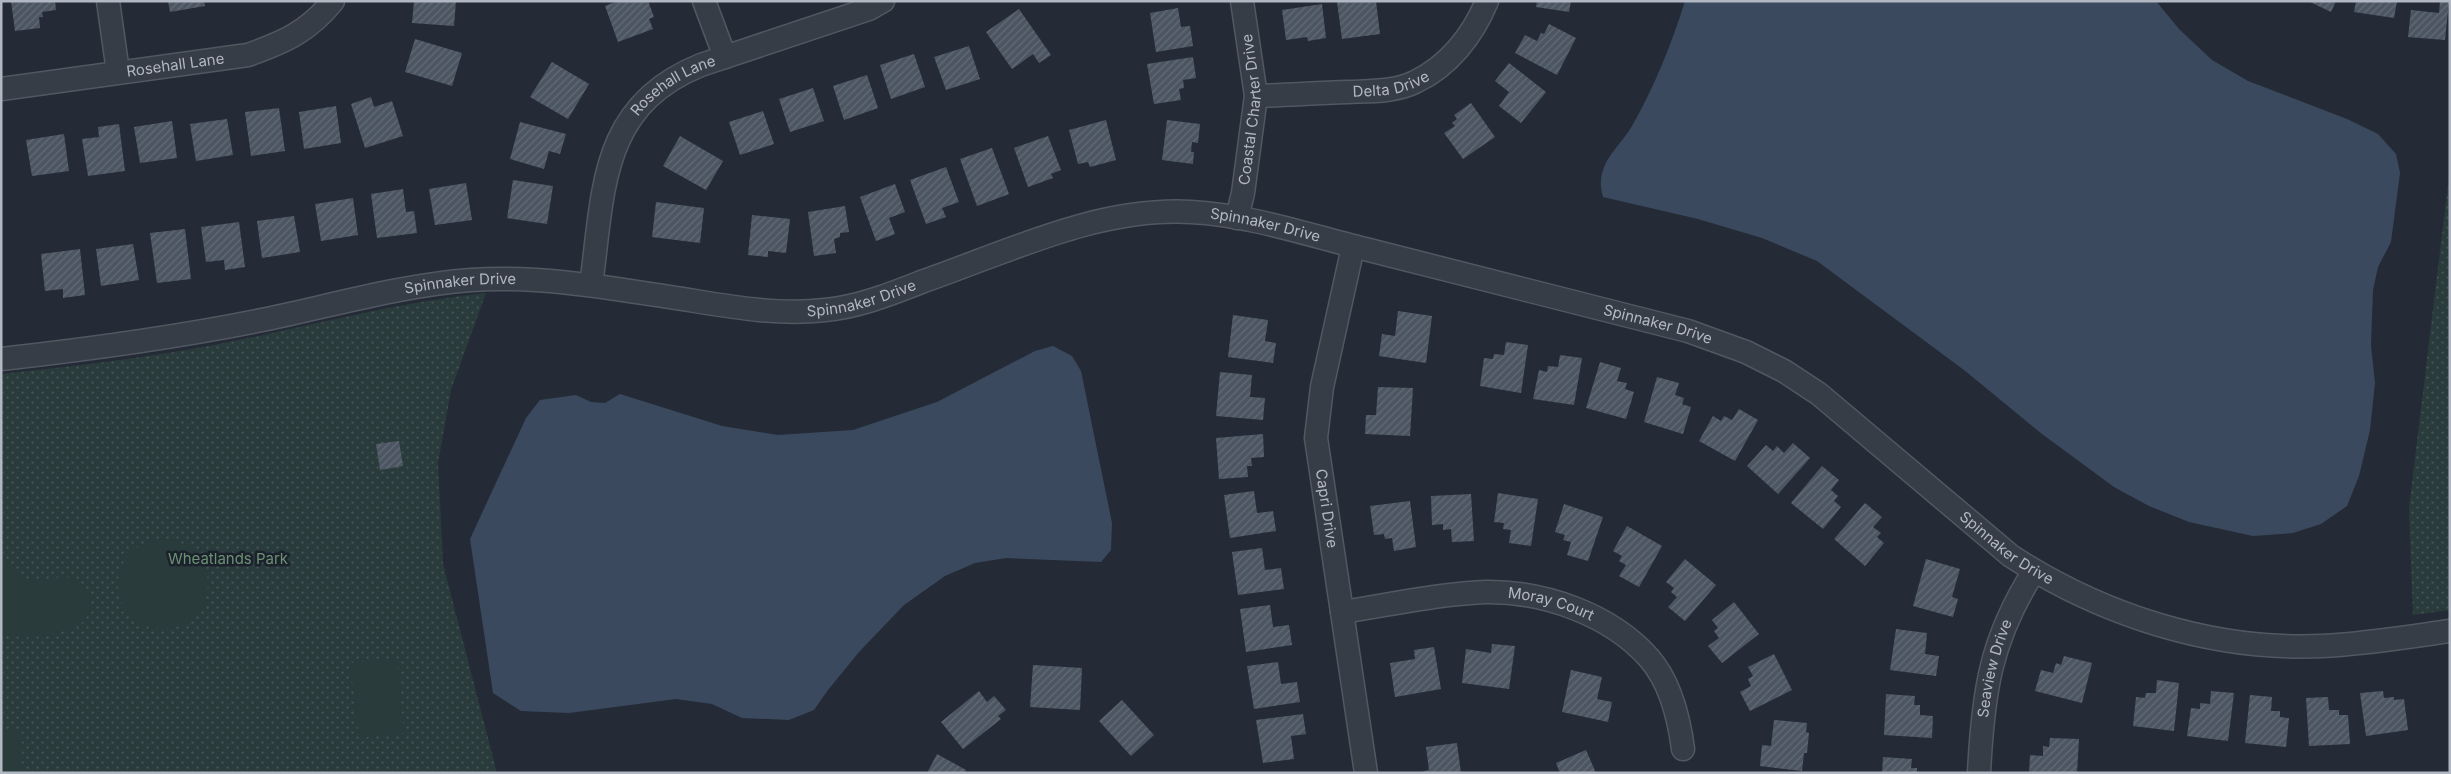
<svg xmlns="http://www.w3.org/2000/svg" width="2451" height="774" font-family="Inter,sans-serif">
  <defs>
    <pattern id="grass-dots" width="8" height="8" patternUnits="userSpaceOnUse" patternTransform="scale(1.25)"><rect width="8" height="8" fill="#2a3b3c"/><path d="M2 2h.1M6 6h.1" fill="none" stroke="#465557" stroke-width="1.8" stroke-linecap="round"/></pattern>
    <pattern id="building-hatch" width="6" height="6" patternUnits="userSpaceOnUse" patternTransform="scale(1.25)"><rect width="6" height="6" fill="#4c5562"/><path d="M-1 1l2-2M0 6l6-6M5 7l2-2" fill="none" stroke="#636b77"/></pattern>
  </defs>
  <rect width="100%" height="100%" fill="#242b36"/>
  <g fill="url(#grass-dots)">
    <path d="M2450,169V610L2413,615L2409,508Z"/>
    <path d="M486,293L451,390L438,463L443,564L497,773H1V374C74,366 147,358 219,344C308,327 396,302 486,293Z"/>
  </g>
  <g fill="#2a3b3c">
    <circle cx="163" cy="584" r="45"/>
    <path d="M4,562C14,572 22,579 36,581C45,583 54,577 63,577C80,577 94,592 90,610C85,627 69,630 54,633C37,638 19,639 1,634V563Z"/>
    <path d="M397,658L404,733L359,738L350,663Z"/>
    <rect x="1" y="730" width="21" height="43"/>
  </g>
  <g fill="#3b495e">
    <path d="M1685,1H2156L2179,29L2212,60L2248,81L2347,119L2378,134L2396,154L2400,173L2391,242L2378,267L2373,290L2371,345L2375,383L2370,430L2359,476L2347,506L2321,524L2293,533L2253,536L2189,522L2149,506L2114,487L2042,434L1964,370L1817,261L1762,238L1698,219L1603,197C1600,186 1600,178 1604,167C1610,152 1624,140 1632,126C1654,88 1672,43 1685,1Z"/>
    <path d="M1053,346L1072,356L1081,371L1112,523L1111,550L1101,562L1006,558L975,563L945,576L904,605L859,652L828,690L814,710L789,720L742,718L712,704L676,699L569,713L521,711L493,693L470,539L526,418L540,400L576,395L591,402L605,403L620,394L722,426L778,435L853,430L937,402L1035,351Z"/>
  </g>
  <g fill="url(#building-hatch)">
    <path d="M11,1H55L56,10L42,12L43,17H39L40,28L15,31Z"/>
    <path d="M168,1H204L205,6L170,12Z"/>
    <path d="M414,1H456L454,26L412,23Z"/>
    <path d="M618,1H648L654,17L649,19L653,29L618,42L605,6Z"/>
    <path d="M1376,1L1380,34L1342,39L1337,2Z"/>
    <path d="M1537,1H1571L1569,12L1536,7Z"/>
    <path d="M2308,1H2336L2331,12Z"/>
    <path d="M2356,1H2397L2394,18L2354,12Z"/>
    <path d="M2440,1H2449L2445,40L2408,37L2411,10L2439,13Z"/>
    <path d="M1322,4L1326,38L1308,41L1307,37L1286,40L1282,10Z"/>
    <path d="M1178,8L1181,27L1190,26L1193,46L1156,52L1150,13Z"/>
    <path d="M1019,9L1051,55L1039,63L1033,54L1012,69L986,32Z"/>
    <path d="M1549,24L1576,38L1557,75L1515,53L1525,35L1537,41L1541,33L1544,34Z"/>
    <path d="M415,39L462,53L452,86L405,72Z"/>
    <path d="M969,46L980,79L946,90L934,57Z"/>
    <path d="M914,54L925,87L891,99L880,65Z"/>
    <path d="M1193,57L1196,78L1183,80L1184,88L1179,89L1181,100L1154,104L1147,64Z"/>
    <path d="M552,62L589,84L568,119L530,97Z"/>
    <path d="M1509,63L1546,92L1521,123L1499,106L1509,92L1495,81Z"/>
    <path d="M867,75L878,108L844,120L833,86Z"/>
    <path d="M813,88L824,121L790,132L779,99Z"/>
    <path d="M371,97L374,107L392,101L403,136L365,148L351,104Z"/>
    <path d="M1471,103L1495,137L1463,159L1444,133L1455,126L1452,123L1457,119L1454,115Z"/>
    <path d="M336,106L341,143L304,149L299,112Z"/>
    <path d="M279,108L285,151L251,156L245,112Z"/>
    <path d="M763,111L774,144L740,155L729,122Z"/>
    <path d="M227,119L233,155L196,161L190,124Z"/>
    <path d="M1106,120L1116,160L1090,167L1088,162L1078,164L1069,130Z"/>
    <path d="M1167,120L1200,124L1198,143L1192,142L1191,152H1194L1193,164L1162,160Z"/>
    <path d="M172,121L177,158L140,163L134,127Z"/>
    <path d="M520,122L566,134L560,154L549,151L544,169L510,159Z"/>
    <path d="M119,124L125,171L88,176L82,139L99,137L98,127Z"/>
    <path d="M64,134L69,171L32,176L26,140Z"/>
    <path d="M680,136L723,161L706,190L663,166Z"/>
    <path d="M1048,136L1061,170L1051,174L1053,178L1028,187L1014,148Z"/>
    <path d="M992,148L1009,194L977,206L960,159Z"/>
    <path d="M946,167L959,202L942,208L946,217L926,224L910,180Z"/>
    <path d="M513,180L553,186L547,224L507,218Z"/>
    <path d="M466,183L472,220L435,225L429,189Z"/>
    <path d="M895,184L905,212L889,218L895,234L876,241L860,197Z"/>
    <path d="M403,189L406,212L414,211L417,233L377,238L371,194Z"/>
    <path d="M353,198L358,235L321,241L315,204Z"/>
    <path d="M656,202L704,208L700,243L652,237Z"/>
    <path d="M845,206L849,232L840,233V237L834,239L836,253L814,256L808,212Z"/>
    <path d="M752,215L790,219L786,253L768,251V257L748,255Z"/>
    <path d="M294,216L300,252L262,258L257,221Z"/>
    <path d="M239,222L245,267L225,270L224,260L206,262L201,227Z"/>
    <path d="M185,229L191,279L157,283L150,233Z"/>
    <path d="M133,244L139,280L101,286L96,249Z"/>
    <path d="M80,249L85,295L63,298V289L45,291L41,254Z"/>
    <path d="M1398,311L1432,316L1426,363L1379,356L1382,334L1395,336Z"/>
    <path d="M1233,315L1268,320L1265,341L1276,343L1273,363L1228,357Z"/>
    <path d="M1506,342L1528,345L1521,393L1480,386L1484,358L1493,359L1494,354L1504,355Z"/>
    <path d="M1560,355L1582,358L1574,405L1533,399L1539,370L1547,372L1548,366L1558,367Z"/>
    <path d="M1600,362L1621,368L1617,381L1627,383L1625,389L1634,392L1626,419L1586,408Z"/>
    <path d="M1220,372L1252,375L1250,397L1265,398L1263,420L1216,416Z"/>
    <path d="M1657,377L1679,383L1675,395L1684,398L1682,404L1691,407L1683,434L1644,422Z"/>
    <path d="M1378,387L1413,388L1410,436L1365,434L1366,415H1376Z"/>
    <path d="M1739,409L1758,420L1735,461L1699,441L1713,416L1721,421L1724,416L1732,420Z"/>
    <path d="M1263,434L1264,457L1251,458L1252,466H1247L1248,477L1219,479L1216,438Z"/>
    <path d="M399,441L403,466L380,470L376,444Z"/>
    <path d="M1793,443L1810,458L1778,494L1747,466L1766,445L1773,451L1777,446L1784,453Z"/>
    <path d="M1822,466L1839,480L1831,490L1838,496L1834,501L1841,507L1823,529L1791,503Z"/>
    <path d="M1254,491L1257,513L1273,511L1276,531L1230,538L1224,495Z"/>
    <path d="M1498,493L1538,499L1531,546L1509,543L1511,530L1503,529L1504,523L1494,522Z"/>
    <path d="M1471,494L1474,541L1452,542L1451,529L1443,530V524L1432,525L1431,496Z"/>
    <path d="M1410,501L1416,547L1394,551L1392,538L1385,539L1384,534L1374,535L1370,506Z"/>
    <path d="M1865,503L1882,517L1873,527L1881,533L1877,537L1884,543L1865,566L1834,539Z"/>
    <path d="M1564,504L1603,517L1588,561L1567,555L1571,542L1563,540L1565,535L1555,532Z"/>
    <path d="M1627,526L1662,546L1639,587L1619,576L1626,565L1619,561L1622,556L1613,551Z"/>
    <path d="M1262,548L1265,570L1281,568L1284,589L1238,595L1232,552Z"/>
    <path d="M1685,559L1716,585L1685,621L1668,607L1677,597L1671,592L1674,588L1666,582Z"/>
    <path d="M1926,559L1960,569L1952,597L1958,599L1953,617L1913,606Z"/>
    <path d="M1734,602L1759,634L1722,663L1708,646L1719,638L1714,631L1718,628L1712,620Z"/>
    <path d="M1270,605L1273,627L1289,625L1292,645L1246,652L1240,609Z"/>
    <path d="M1896,629L1927,633L1925,654L1939,656L1936,676L1890,670Z"/>
    <path d="M1492,644L1515,646L1509,689L1462,683L1466,649L1491,653Z"/>
    <path d="M1434,647L1441,689L1395,697L1390,663L1415,659L1414,650Z"/>
    <path d="M1774,654L1792,690L1750,711L1740,692L1751,686L1748,679L1753,676L1748,667Z"/>
    <path d="M2064,656L2092,663L2082,703L2035,691L2041,670L2053,673L2056,663L2061,665Z"/>
    <path d="M1278,662L1281,684L1297,682L1300,702L1254,709L1247,666Z"/>
    <path d="M1033,665L1082,668L1080,710L1030,707Z"/>
    <path d="M1571,670L1602,677L1597,699L1612,702L1608,722L1562,712Z"/>
    <path d="M2157,680L2179,683L2174,731L2133,726L2136,697L2145,698L2146,693H2156Z"/>
    <path d="M979,691L987,702L994,696L1006,710L998,716L1001,719L963,749L941,722Z"/>
    <path d="M2211,691L2234,693L2228,741L2187,736L2191,708L2200,709V703L2210,704Z"/>
    <path d="M2383,691L2384,698L2394,697V700L2404,699L2408,730L2366,736L2360,693Z"/>
    <path d="M1886,694L1915,696L1914,705H1920V715L1933,716L1932,738L1884,735Z"/>
    <path d="M2250,695L2272,697L2271,711H2280V717L2289,718L2286,747L2245,743Z"/>
    <path d="M2328,697L2329,710H2339V715H2348L2350,744L2309,746L2306,698Z"/>
    <path d="M1122,700L1154,735L1131,756L1099,721Z"/>
    <path d="M1303,714L1306,734L1291,736L1294,759L1263,763L1256,720Z"/>
    <path d="M1774,720L1807,723L1806,732L1809,733L1807,753H1804L1802,771L1760,766L1762,745L1771,746Z"/>
    <path d="M2050,738L2079,739L2077,773H2029L2030,755L2043,756V746L2049,747Z"/>
    <path d="M1457,743L1461,773H1418L1429,770L1426,747Z"/>
    <path d="M1586,750L1596,773H1560L1556,763Z"/>
    <path d="M937,754L966,770L965,773H927Z"/>
    <path d="M1883,757L1912,759L1911,768H1917V773H1882Z"/>
  </g>
  <g fill="none" stroke-linecap="round" stroke-linejoin="round">
    <defs>
      <g id="street">
        <path d="M108,1L118,72"/>
        <path d="M704,1L725,57"/>
        <path id="s1" d="M1,89L248,55C284,42 308,32 333,1"/>
        <path id="s2" d="M1256,96C1287,95 1317,93 1348,92C1370,91 1395,92 1415,82C1449,66 1473,35 1487,1"/>
        <path id="s3" d="M1237,218L1243,193L1256,96L1242,1"/>
        <path id="s4" d="M1353,247L1322,387L1316,438L1366,773"/>
        <path id="s5" d="M591,285C604,191 599,106 701,65L869,9L883,1"/>
        <path id="s6" d="M1,359C91,349 179,337 267,319C334,305 403,285 471,280C546,275 621,290 695,301C738,308 781,315 825,310C859,307 893,293 924,281C1010,251 1098,207 1191,212C1251,215 1311,236 1369,250C1475,277 1582,304 1688,331L1746,352L1784,371L1819,394L2011,556C2102,615 2212,651 2322,646C2365,644 2407,637 2450,631"/>
        <path id="s7" d="M1342,612C1389,605 1437,594 1485,592C1543,591 1610,614 1649,658C1671,683 1679,718 1683,749"/>
        <path id="s8" d="M1979,773C1983,693 1990,640 2034,571"/>
      </g>
    </defs>
    <use href="#street" stroke="#525862" stroke-width="25"/>
    <use href="#street" stroke="#373d47" stroke-width="22"/>
  </g>
  <g text-anchor="middle" stroke-width="5" stroke-linejoin="round" paint-order="stroke">
    <g font-size="15" fill="#b2b8c3" stroke="#1c222c">
      <text dy="5" stroke="none"><textPath href="#s1" startOffset="176">Rosehall Lane</textPath></text>
      <text dy="5" stroke="none"><textPath href="#s2" startOffset="136">Delta Drive</textPath></text>
      <text dy="5" stroke="none"><textPath href="#s5" startOffset="228">Rosehall Lane</textPath></text>
      <text dy="5" stroke="none"><textPath href="#s3" startOffset="110">Coastal Charter Drive</textPath></text>
      <text dy="5" stroke="none"><textPath href="#s6" startOffset="1290">Spinnaker Drive</textPath></text>
      <text dy="5" stroke="none"><textPath href="#s6" startOffset="466">Spinnaker Drive</textPath></text>
      <text dy="5" stroke="none"><textPath href="#s6" startOffset="871">Spinnaker Drive</textPath></text>
      <text dy="5" stroke="none"><textPath href="#s6" startOffset="1695">Spinnaker Drive</textPath></text>
      <text dy="5" stroke="none"><textPath href="#s4" startOffset="266">Capri Drive</textPath></text>
      <text dy="5" stroke="none"><textPath href="#s6" startOffset="2115">Spinnaker Drive</textPath></text>
      <text dy="5" stroke="none"><textPath href="#s7" startOffset="212">Moray Court</textPath></text>
      <text dy="5" stroke="none"><textPath href="#s8" startOffset="106">Seaview Drive</textPath></text>
    </g>
    <g font-size="15" fill="#6c9175" stroke="#1c222c">
      <text x="228" y="564">Wheatlands Park</text>
    </g>
  </g>
  <rect width="2451" height="774" fill="none" stroke="#b2b8c3" stroke-width="5"/>
</svg>
